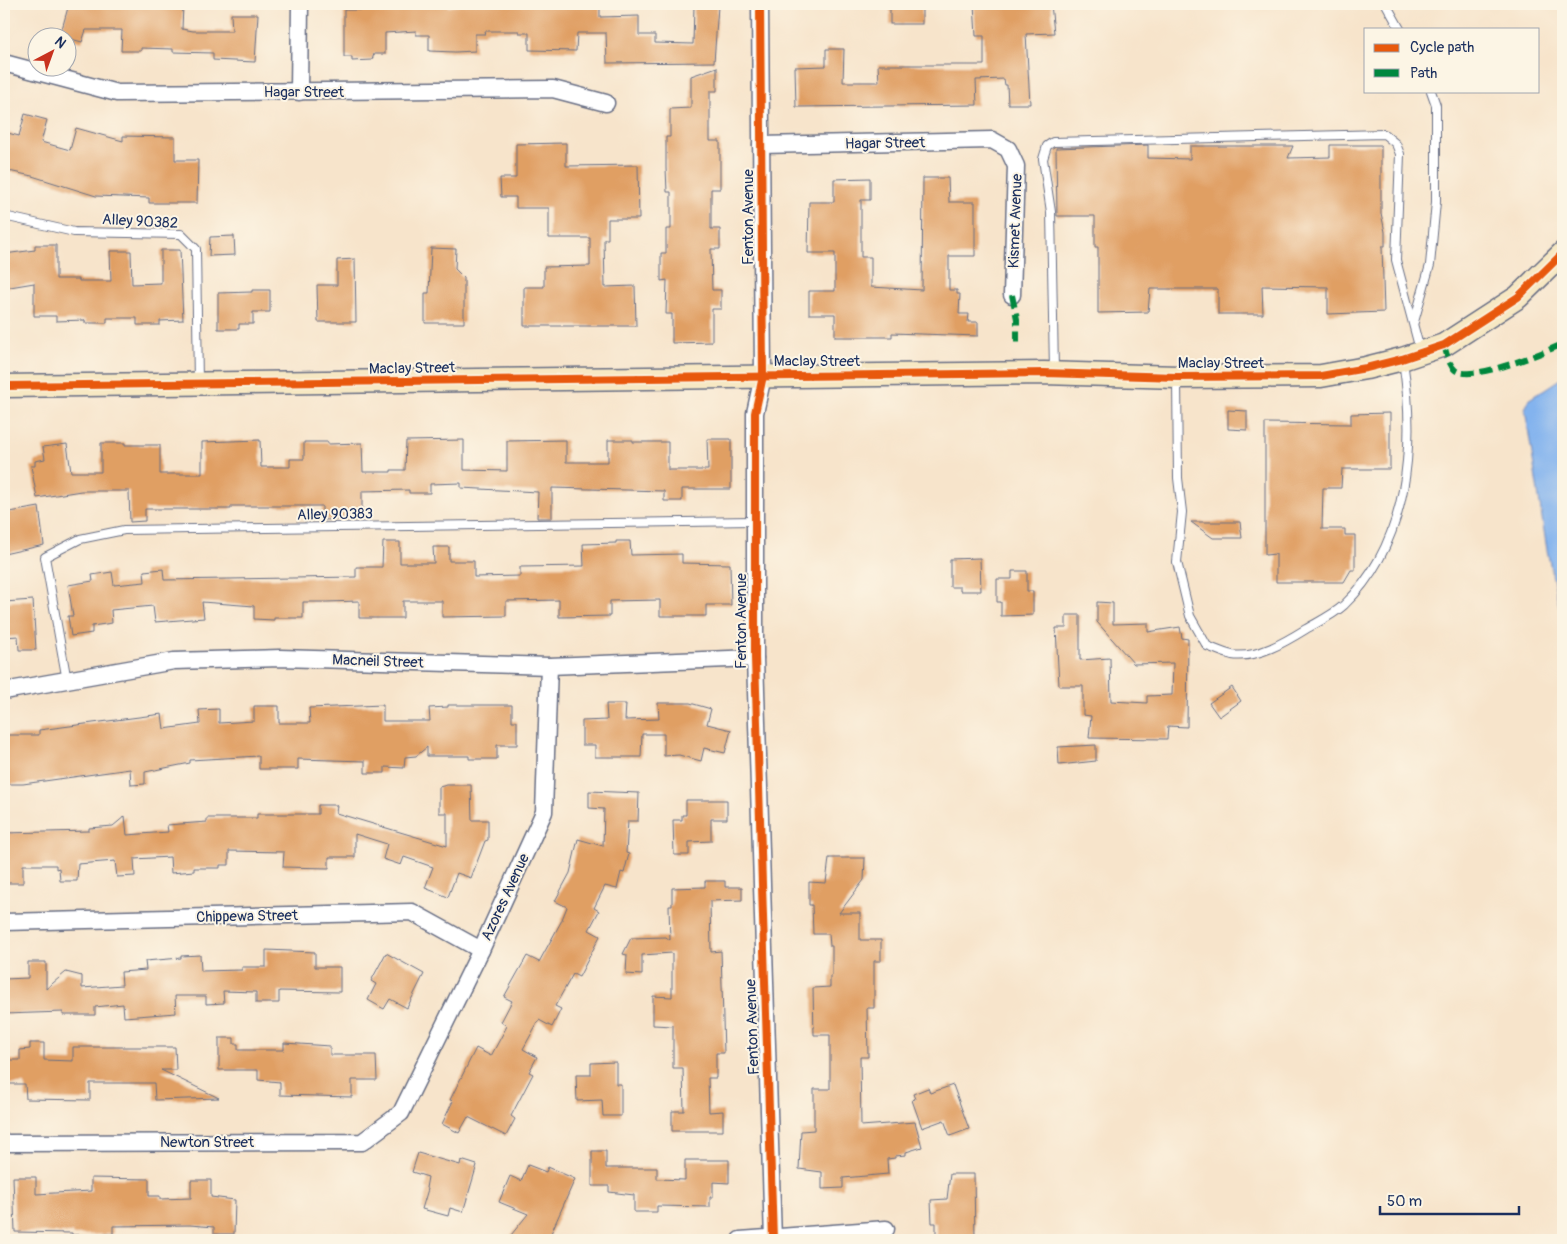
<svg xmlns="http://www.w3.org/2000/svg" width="1567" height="1244" font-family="Pangolin,sans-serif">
  <rect width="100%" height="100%" fill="#fcf5e5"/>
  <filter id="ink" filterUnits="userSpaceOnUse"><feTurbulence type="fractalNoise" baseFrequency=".02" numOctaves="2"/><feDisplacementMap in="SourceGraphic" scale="10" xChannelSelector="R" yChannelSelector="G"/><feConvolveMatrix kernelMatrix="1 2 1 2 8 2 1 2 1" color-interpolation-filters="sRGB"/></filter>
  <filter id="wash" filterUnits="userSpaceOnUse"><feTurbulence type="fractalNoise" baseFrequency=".0096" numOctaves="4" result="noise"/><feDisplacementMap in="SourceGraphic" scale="20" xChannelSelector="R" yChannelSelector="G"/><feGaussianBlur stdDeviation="1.12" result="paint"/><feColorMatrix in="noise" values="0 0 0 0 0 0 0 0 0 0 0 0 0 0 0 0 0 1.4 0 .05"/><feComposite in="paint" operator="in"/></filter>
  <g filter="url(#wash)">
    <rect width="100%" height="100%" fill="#f7e4cb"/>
    <path fill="#83b3ee" stroke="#4f71a6" d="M1563,377V624L1547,550L1525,409L1528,400Z"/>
    <g id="blocks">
      <g fill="#e09f63">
        <path d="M69,4L183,5L182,29L193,31H232L231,14H258L255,62L213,60V53L173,52V49L141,48V51H121L122,30H86L82,42L60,36Z"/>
        <path d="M365,4H448V7L468,4H600V17L639,16V35H655V43L693,44L694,5L718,6L714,62L607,63L606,33H577L576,51L529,50V33H519V31H485L486,34H475V51L455,52L429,51V35H416V31L385,33V54H374L372,60L352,61V57H344V10H366Z"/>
        <rect x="890" y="4" width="32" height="20"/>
        <path d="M974,4H1051L1054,33L1026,34L1030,104H1008L1007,85H1005L1004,79L976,80L977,105L796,107L795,67L826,66V49H844L843,82H879L878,65H984V36H976Z"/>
        <path d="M717,67V91H710V141H720V189H711V229H720V249H711L712,290H721V309H712V342L672,343V314H666L667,280L661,281V253H666V229H671V192H667L666,168V137H670V109L691,108V76Z"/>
        <path d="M25,114L47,120L41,142L70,150L76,128L123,141V136L175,137V160H198L197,203H149V198L96,196L32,176L4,170V132L19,136Z"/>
        <path d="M566,143V166L638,165L639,219H608V239H604L605,287L635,286L636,326H524V287H544V267L590,266V238H549V208H516V197H501L500,178H516V144Z"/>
        <path d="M1148,145V158L1190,159V146H1293L1288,158L1330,157V145H1381V213L1385,232V246H1382L1384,312L1328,314V287L1262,286L1263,314H1218V289H1150L1148,312L1098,313V247H1095V216H1057L1056,148Z"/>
        <path d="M870,178V200H861V257H871V287L922,290L923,178H948L949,202H975V256H949V290H957V294H960L959,314H969L968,322H978V336L892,333V337H835V314H809V291H835V253H808L809,202H834V179Z"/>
        <path d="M234,236L235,255L209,256L210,237Z"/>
        <path d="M35,245H56V279H79V281H111L110,251H131L132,284L161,283V250H180L183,320L160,321V325H137V318H107V323H85V320L56,321V316H34V283L4,288V254L35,250Z"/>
        <path d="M431,248L456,249L455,269L464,278V323H425V293H429Z"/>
        <path d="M355,259L356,322H318L317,285H337V260Z"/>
        <path d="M252,290H270V312H253V324H239V329H218V293L252,292Z"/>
        <path d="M1228,410L1247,411V430L1228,429Z"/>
        <path d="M1390,413V469H1342L1341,488H1323L1322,529H1345V535H1355V570H1351L1344,582H1276V554L1265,555V423L1351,424V414Z"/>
        <path d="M707,439H731V489H682V501H664V491L552,488V518H537L538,492L461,488V483L430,484V493H409V490L362,491V519L322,520V506H231V509H145V521L130,522L129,491H81L37,498L31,466H35V461L45,459L43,447L67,444L71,472H101V443H125V445H160V474H202V442L260,440L261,467H290V459H304V442H328V444L362,443L363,472H391V470H405L406,441L464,440V470L507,471V441L566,440V462H608V440H633V442H668V470H708Z"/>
        <path d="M39,507L44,545L4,554V513Z"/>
        <path d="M1191,522H1240L1242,538H1213Z"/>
        <path d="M616,541H630L631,555L682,554V563L730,564L731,605H706V616H660V600L610,601V616L559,617V600L506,601V616L442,617V601H403V618H359V601L326,602H303V618H274V620L254,619V606L202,602L204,618L155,622L153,606L111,610L112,623L92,626V633L71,636L68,616H73L68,585L93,581L92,575L112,572L114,585L145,582L144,571L163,569L164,580L356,577V567H382L383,542H400V563H434L433,547H449V561H474V577L520,576V567L584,566L583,544L616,543Z"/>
        <path d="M980,558L981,591H960V587H950V559Z"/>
        <path d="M1012,571H1027V591H1033V615L1001,616V602H997V579H1012Z"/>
        <path d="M33,600L36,650H19L18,636L4,637V602Z"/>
        <path d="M1097,602L1113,603V624L1148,623V632L1180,627L1182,638L1188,639L1187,727L1168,726L1167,739L1089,738L1091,716L1083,715V686H1059L1056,628H1066V615H1080V660L1110,658L1111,701L1147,703V696L1172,695L1173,663L1134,664L1097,622Z"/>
        <path d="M1232,687L1241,701L1219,717L1209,703Z"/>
        <path d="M658,703H690L711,709L707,724L731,730L725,753L704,748L701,761L679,755L664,756V734H642L641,757H595V745H582V721L607,720L606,704H626L625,720L659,719Z"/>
        <path d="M383,705V721H430L429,708L448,707V705H512V721H517V745H497V759H469V756H427V747L416,756L405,757L404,768L385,767V773H365V761L298,759V769H259V756L190,760V763L145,772V784L131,785L130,769L23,784H4V735H39V730L162,714L164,729L200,724L199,710L219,709V723L254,721V706H279V723H310L309,708Z"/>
        <path d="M1096,745V761L1059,765L1058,747Z"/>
        <path d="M447,785H471L472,820H488V840L485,841L471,878L457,873L448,897L425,888L433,867L404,857L401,865L383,859L387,844L355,834V857H329V868L283,867L284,852L229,851V865H220V868H194V871L171,873L170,857L134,859L135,876L117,877L115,861L78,864L77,881H60L59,868L56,869V865H23V883H4V833L89,831V828L113,826L125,816L127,835L168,832L167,825L207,822V818H257V814H318V805H337L336,813L447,846V813H439V787Z"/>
        <path d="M589,791L639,793L638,821H628L626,853L629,854L624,873L621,872L617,889L605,886L594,908L599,911L589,930L600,936L579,977L573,974L555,1006L561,1009L552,1027L539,1020L523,1049L537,1057L529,1072L533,1074L511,1116L515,1119L506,1136L468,1117L459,1133L442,1124L453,1101L450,1100L476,1048L491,1056L507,1026L501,1022L512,1001L504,997L527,956L539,962L561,922L567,907L555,901L570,873L578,839L603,846L604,809L589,808Z"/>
        <path d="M686,800H727V819H711V841L689,842V855H674L673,820H682V815H686Z"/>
        <path d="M829,858H865L864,880L839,913H860V940H881V961H874V1008H867L868,1057H860L861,1126L915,1122L922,1147L906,1152V1155L895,1156V1158L887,1159L888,1174L843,1178V1188L822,1189V1172L799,1169L801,1131L814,1130V1089H830V1035H814L813,988L830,987V976H832V946H830L829,934H813L812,905H809V882L826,883Z"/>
        <path d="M705,881H725V887H742V900L710,901L711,952L721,951L724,1053H716V1078H708L709,1112L723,1111V1131H672V1111H684L683,1068H673V1026L653,1025V996L672,997V953L642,955V975L626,974L627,955L623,954L631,938L666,937L670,940L669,906H672V888L705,887Z"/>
        <path d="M266,950L315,952V967H340V992L279,991V1003H256V992L223,991L224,1003L206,1004V996H175L176,1013L124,1017L123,1004L95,1007V1015H63V1012L4,1014V979L28,978V962H46V989L66,972L82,976V988L122,985L121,972L146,970L145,961L181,958V956L200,955L201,971L242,970V967H266Z"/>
        <path d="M386,953L424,974L407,1008L390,999L384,1009L368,1000L376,984L371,981Z"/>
        <path d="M219,1038H234V1044H238V1050H284V1043L330,1046V1055H376L377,1080H352V1097L280,1095V1082L258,1080V1070H219Z"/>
        <path d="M30,1043H44V1060L73,1061V1047H175L176,1070H161L219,1098L155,1100L154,1083H90V1100L26,1099L25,1084H7V1060H20V1050L30,1049Z"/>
        <path d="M616,1062V1084H621V1116H603L602,1100L577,1101L576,1075H591V1063Z"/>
        <path d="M953,1085L969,1129L950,1136L944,1120L922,1128L912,1100L915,1099L913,1094L928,1088L930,1093Z"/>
        <path d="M592,1151H606V1168H657V1179L685,1180V1160H729V1183L713,1182V1197H710V1207L657,1206V1212H634V1195L609,1192V1186H592Z"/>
        <path d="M418,1153L460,1165L461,1160L477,1165L463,1212L450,1208L448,1216L422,1209L428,1189L426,1188L428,1177L412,1172Z"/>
        <path d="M528,1165L546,1172L548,1167L575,1179L548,1240H507L528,1214L499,1202L510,1176L521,1181Z"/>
        <path d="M950,1174H974L975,1240H936V1223H932L931,1200L947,1199Z"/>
        <path d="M13,1177H36V1194L91,1191V1178L149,1179V1196H160V1199L191,1198V1180H211V1197L235,1200L234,1234H214V1227L190,1225L113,1226V1234L72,1235V1233L15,1232Z"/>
      </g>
    </g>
  </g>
  <g filter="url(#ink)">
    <use href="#blocks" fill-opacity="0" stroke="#686e84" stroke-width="1"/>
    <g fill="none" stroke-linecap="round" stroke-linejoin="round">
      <defs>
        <g id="lane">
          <path d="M1386,4L1400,29"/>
          <path d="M4,216L74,232L181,234L196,249L198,383"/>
          <path d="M1414,322L1430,265L1436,202V105L1431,91"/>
          <path d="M1054,370L1051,212L1043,159L1047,146L1053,142L1384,134L1396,144L1400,154L1396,260L1420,350"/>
          <path d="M1177,379L1178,478L1182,512L1177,562L1190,616L1207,646C1215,649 1224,653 1232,655C1257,659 1285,642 1306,629C1318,622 1333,615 1344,605C1409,543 1416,445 1403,361"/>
          <path d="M67,681L45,557L80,539L124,530L755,521"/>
        </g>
        <g id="street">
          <path d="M760,4L763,376L755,413V658L773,1240"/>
          <path d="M4,63L117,93L553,89L606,103"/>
          <path d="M299,92L300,4"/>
          <path d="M761,145L992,140L1008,149L1016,166L1012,295"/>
          <path d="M4,691L174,661L280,658L549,666L755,658"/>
          <path d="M4,922L412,912L481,950"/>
          <path d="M4,1143L362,1142L401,1113L481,950L544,812L549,666"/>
          <path d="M740,1240L886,1229"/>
        </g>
        <path id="secondary" d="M4,386L1044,373L1177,377L1321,376L1366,368L1402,359L1444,345L1518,297L1563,253"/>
      </defs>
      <use href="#lane" stroke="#686e84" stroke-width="10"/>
      <use href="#street" stroke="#686e84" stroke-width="19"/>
      <use href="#secondary" stroke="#686e84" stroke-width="25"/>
      <use href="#lane" stroke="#fff" stroke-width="8"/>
      <use href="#street" stroke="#fff" stroke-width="16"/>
      <use href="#secondary" stroke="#f7e8c3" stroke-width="22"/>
      <g stroke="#00873e" stroke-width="6" stroke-dasharray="12 6" stroke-linecap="butt">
        <path d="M1012,295L1017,319V343"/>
        <path d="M1444,345C1446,352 1449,365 1455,370C1471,383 1544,352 1563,344"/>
      </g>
      <defs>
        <g id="cycleway">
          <path d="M760,4L763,376L755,413V658L773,1240"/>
          <path d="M4,386L1044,373L1177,377L1321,376L1366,368L1402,359L1444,345L1518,297L1563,253"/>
        </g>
      </defs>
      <use href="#cycleway" stroke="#fcf5e5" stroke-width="11"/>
      <use href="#cycleway" stroke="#e8590c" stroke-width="8"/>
    </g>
  </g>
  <g text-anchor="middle" stroke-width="4" stroke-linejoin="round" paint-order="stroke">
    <g font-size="15" fill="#1b2f5e" stroke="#fcf5e5">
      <text x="304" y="97">Hagar Street</text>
      <text transform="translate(885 143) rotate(-1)" y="5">Hagar Street</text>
      <text transform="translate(748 217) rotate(-90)" y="5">Fenton Avenue</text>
      <text transform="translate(140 221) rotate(3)" y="5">Alley 90382</text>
      <text transform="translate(1015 221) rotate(-88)" y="5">Kismet Avenue</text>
      <text x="817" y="366">Maclay Street</text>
      <text x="1221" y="368">Maclay Street</text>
      <text transform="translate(412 368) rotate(-1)" y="5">Maclay Street</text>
      <text transform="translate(335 514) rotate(-1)" y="5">Alley 90383</text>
      <text transform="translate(741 621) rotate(-90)" y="5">Fenton Avenue</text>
      <text transform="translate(378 661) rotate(2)" y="5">Macneil Street</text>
      <text transform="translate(505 897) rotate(-65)" y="5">Azores Avenue</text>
      <text transform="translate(247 916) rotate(-1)" y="5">Chippewa Street</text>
      <text transform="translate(752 1027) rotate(-92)" y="5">Fenton Avenue</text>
      <text x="207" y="1147">Newton Street</text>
    </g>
  </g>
  <rect width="1567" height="1244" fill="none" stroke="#fcf5e5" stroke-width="20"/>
  <rect x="1364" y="28" width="175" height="65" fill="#fcf5e5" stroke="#a2a6af"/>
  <rect x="1374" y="44" width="25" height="8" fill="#e8590c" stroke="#a2a6af"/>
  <text x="1410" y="52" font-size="15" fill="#1b2f5e">Cycle path</text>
  <rect x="1374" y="69" width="25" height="8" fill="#00873e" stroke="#a2a6af"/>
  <text x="1410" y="78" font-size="15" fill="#1b2f5e">Path</text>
  <g transform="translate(52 52) rotate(41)"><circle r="24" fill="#fcf5e5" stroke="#a2a6af"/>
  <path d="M0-4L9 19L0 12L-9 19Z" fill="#c8321e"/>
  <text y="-8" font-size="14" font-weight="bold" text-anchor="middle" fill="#1b2f5e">N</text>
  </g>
  <path d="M1380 1206v8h139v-8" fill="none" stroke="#1b2f5e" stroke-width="2.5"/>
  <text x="1387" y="1206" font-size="15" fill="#1b2f5e" stroke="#fcf5e5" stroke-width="4" paint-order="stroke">50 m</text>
</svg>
